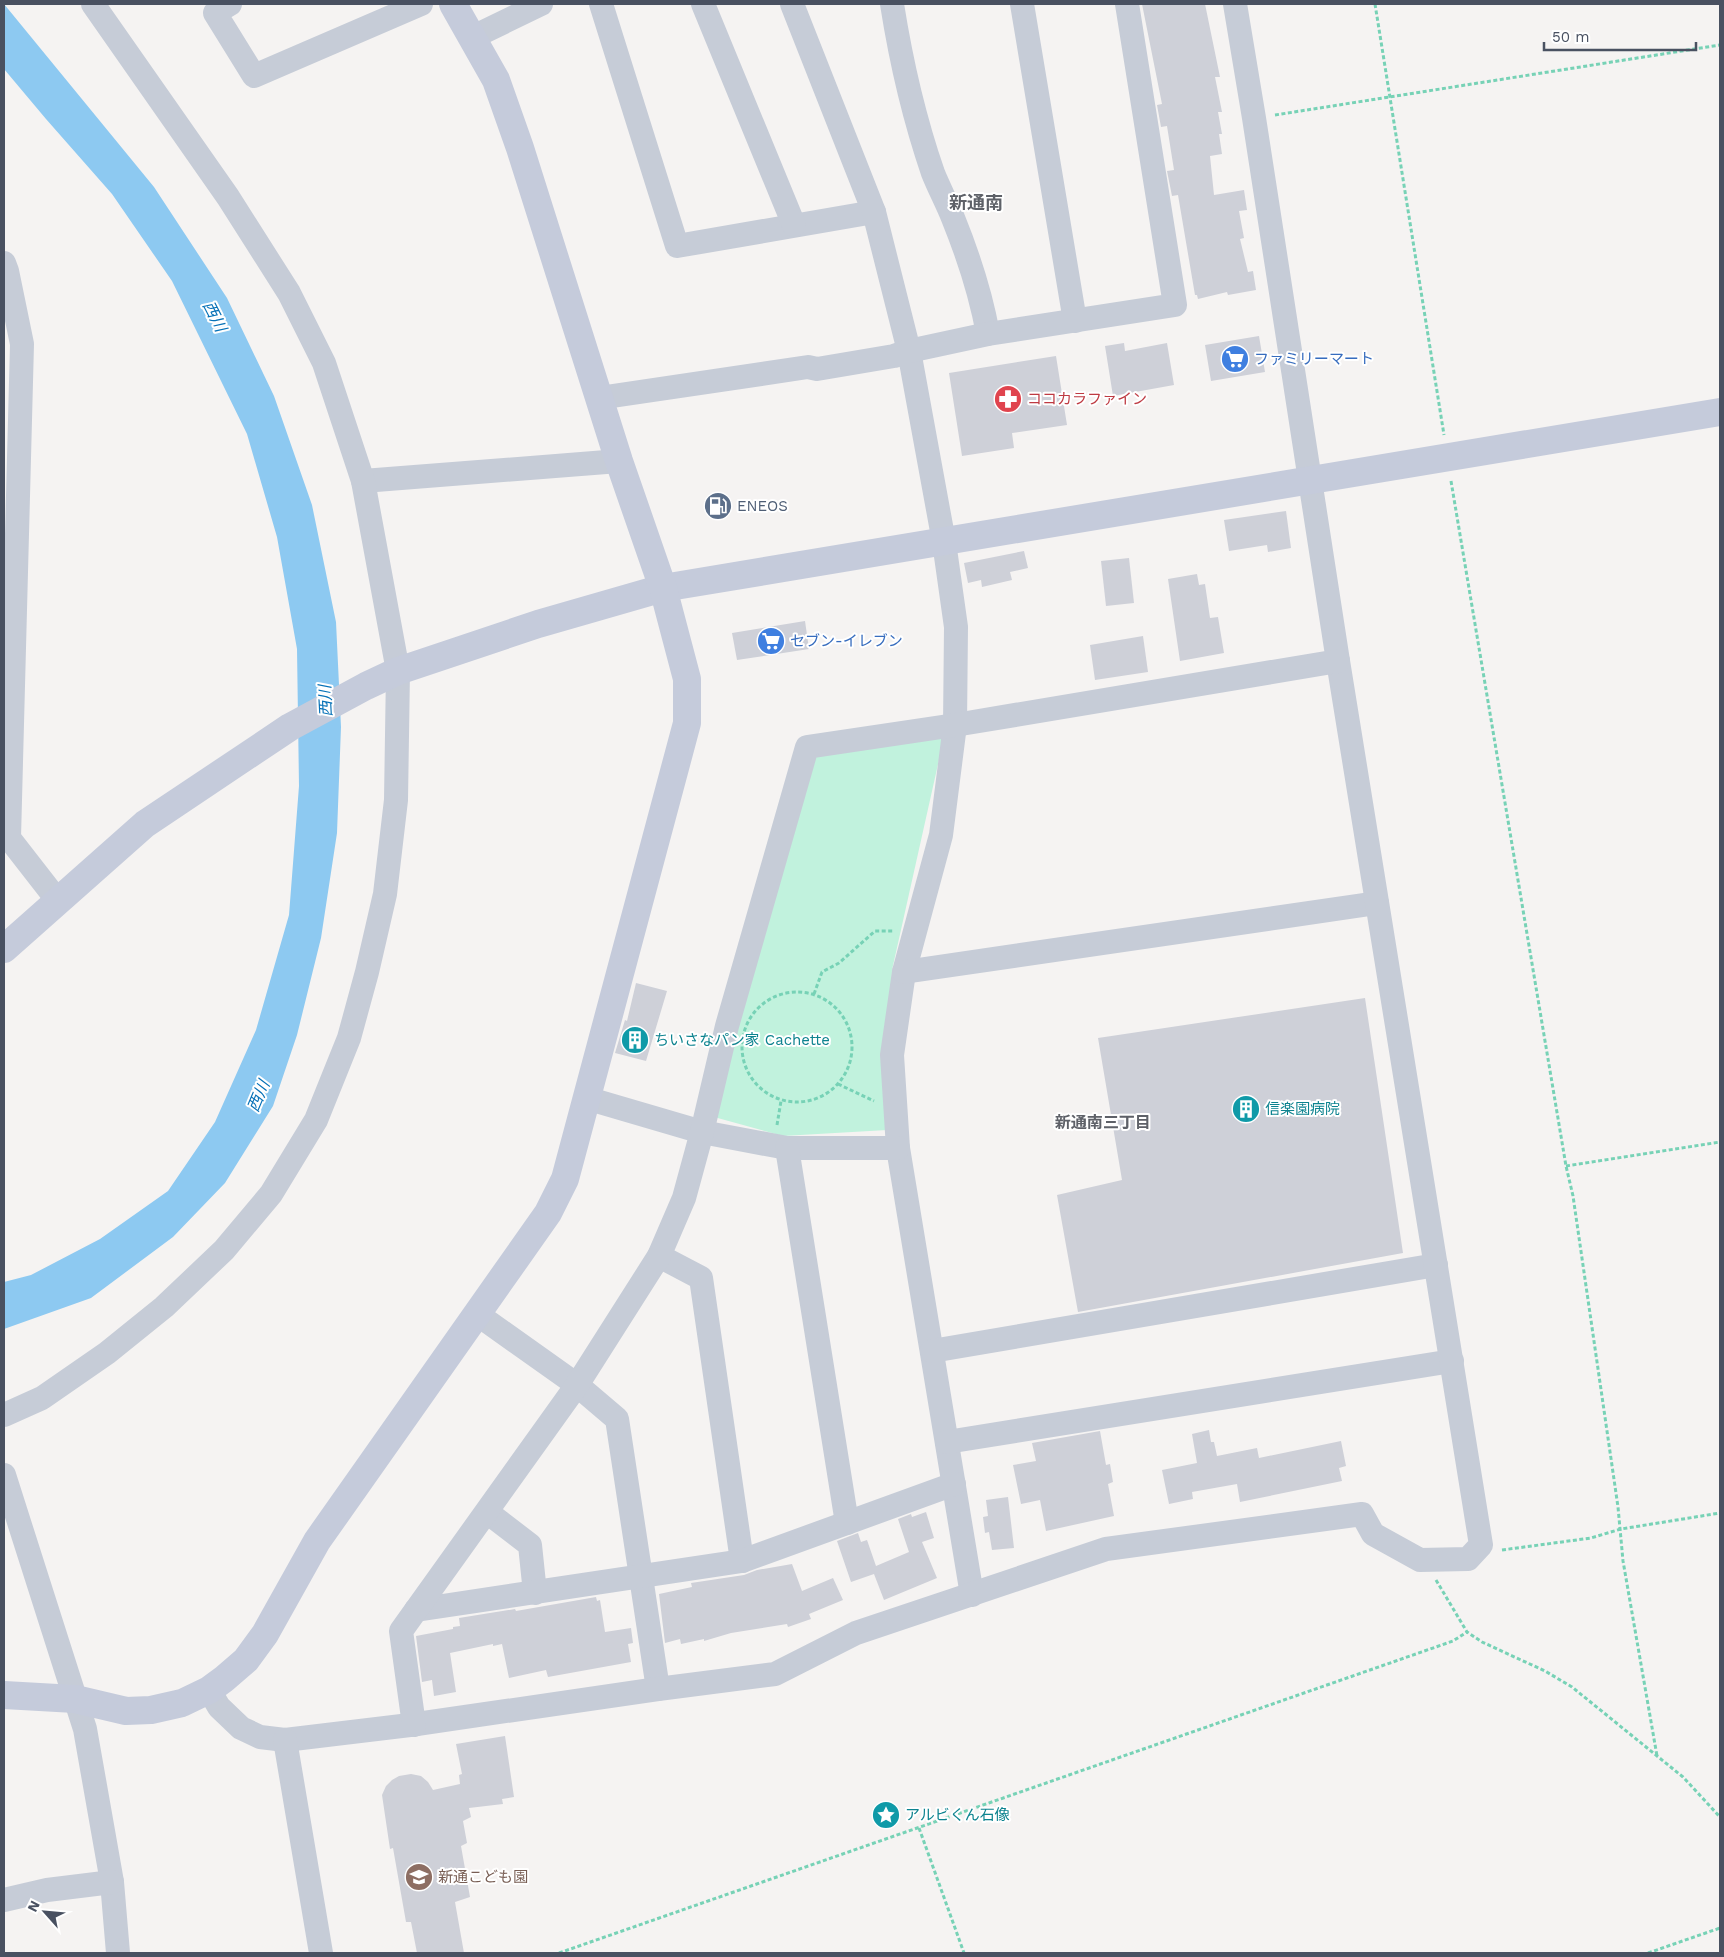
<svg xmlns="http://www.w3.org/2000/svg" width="1724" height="1957" font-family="'Work Sans','Noto Sans JP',sans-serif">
  <rect width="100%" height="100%" fill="#f5f3f2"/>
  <path fill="#c1f2dd" d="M945,733L892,970L887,1130L783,1136L714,1117L811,752Z"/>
  <path fill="#8dc9f1" d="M4,4L154,187L227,298L274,396L312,505L336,622L341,727L337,833L321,938L297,1035L273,1106L225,1183L173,1237L91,1298L4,1329V1282L31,1275L100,1239L168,1191L215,1122L256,1030L289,915L299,786L297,649L277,537L247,434L172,281L112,194L46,119L4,69Z"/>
  <g fill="#ced0d8">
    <path d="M1142,4H1205L1220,77H1215L1222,112H1218L1222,134H1219L1222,154L1210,156L1214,195L1244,190L1247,210L1239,211L1244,238L1240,239L1248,272L1253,271L1256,290L1228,295L1227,292L1198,299L1197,295H1195L1178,195L1172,196L1167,171L1174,170L1167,126L1161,127L1157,105L1162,104Z"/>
    <path d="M1259,336L1265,372L1211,381L1205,345Z"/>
    <path d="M1124,343L1125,351L1167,343L1174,385L1113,396L1105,346Z"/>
    <path d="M1056,356L1067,425L1012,433L1014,448L962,456L949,373Z"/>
    <path d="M1286,511L1291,548L1268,552L1267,545L1229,551L1224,520Z"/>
    <path d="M1024,551L1028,568L1010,572L1012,580L982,587L981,580L968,583L964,563Z"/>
    <path d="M1129,558L1134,603L1106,606L1101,561Z"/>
    <path d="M1197,574L1199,585L1205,584L1210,618L1218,617L1224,653L1180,661L1168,579Z"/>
    <path d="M805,621L809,649L737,660L732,633Z"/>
    <path d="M1143,636L1148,672L1095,680L1090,645Z"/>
    <path d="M636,983L667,991L646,1061L615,1053L625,1020L627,1021Z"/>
    <path d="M1365,998L1403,1253L1078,1312L1057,1195L1122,1180L1098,1038Z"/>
    <path d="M1209,1430L1211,1442H1214L1217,1456L1257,1448L1259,1458L1341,1441L1346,1466L1339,1468L1342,1481L1240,1502L1237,1484L1192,1492L1193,1499L1169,1504L1162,1470L1197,1463L1192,1434Z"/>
    <path d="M1100,1431L1106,1465L1110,1464L1113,1482L1108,1484L1114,1516L1046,1531L1040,1500L1021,1504L1013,1465L1036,1461L1032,1443Z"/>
    <path d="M1008,1497L1014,1548L992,1550L989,1532L985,1533L983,1517L988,1516L986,1500Z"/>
    <path d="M926,1512L934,1538L922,1542L937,1578L884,1600L874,1574L851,1582L837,1541L858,1533L861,1542L867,1540L876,1566L909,1552L898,1519L911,1514L912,1517Z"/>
    <path d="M792,1564L802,1591L833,1578L843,1600L809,1614L811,1619L788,1627L787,1624L731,1633L704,1641V1639L681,1644L680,1639L665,1643L659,1594L692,1587L691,1583L744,1575L757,1570Z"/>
    <path d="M596,1597L597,1601L600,1600L605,1632L631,1628L633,1643L628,1644L631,1662L548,1677L546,1670L509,1678L502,1644L493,1646V1644L450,1653L456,1692L434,1696L432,1680L422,1682L416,1636L453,1629V1627L460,1626L459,1618L515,1609L516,1611Z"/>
    <path d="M505,1736L514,1797L502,1799L503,1804L469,1808L471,1817L463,1821L467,1843L461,1846L470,1897L455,1902L464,1953H417L411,1922H406L393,1848L390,1849L382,1795L386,1786L392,1780L399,1776L411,1774L421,1776L428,1782L433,1790L460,1784L459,1775L462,1774L456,1744Z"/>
  </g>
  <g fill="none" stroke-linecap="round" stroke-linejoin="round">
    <g stroke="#77d2b6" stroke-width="3" stroke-dasharray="4 2.5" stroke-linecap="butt">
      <path d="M1375,4L1444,435"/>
      <path d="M1275,115L1720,45"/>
      <path d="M1451,481L1566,1166L1573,1196L1618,1507L1623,1561L1657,1756"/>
      <circle cx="797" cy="1047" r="55"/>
      <path d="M814,994L822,972L839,963L875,931H893"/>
      <path d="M838,1084L874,1101"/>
      <path d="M777,1125L781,1101"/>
      <path d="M1566,1166L1720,1142"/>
      <path d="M1502,1550L1591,1538L1621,1529L1720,1513"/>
      <path d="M1436,1580L1467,1632L1482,1642L1545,1671L1572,1687L1683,1777L1720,1817"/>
      <path d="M919,1828L964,1953"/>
      <path d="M559,1953L1453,1641L1467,1632"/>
      <path d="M1648,1953L1720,1928"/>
    </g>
    <g stroke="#c6ccd7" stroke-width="24">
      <path d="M230,4L215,13L254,76L421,4"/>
      <path d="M601,4L677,246L874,212"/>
      <path d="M703,4L794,225"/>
      <path d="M792,4L874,212L909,351L944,542L956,627L955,725L941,835L904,972L892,1055L898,1148L972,1595"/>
      <path d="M892,4C901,61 914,118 933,173C939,188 947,203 953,218C968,255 981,295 988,334"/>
      <path d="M1022,4L1075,321"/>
      <path d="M473,37L541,4"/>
      <path d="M4,263L7,271L22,344L9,838L58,901"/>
      <path d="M599,398L808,367L817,369L894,356L909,351L988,334L1175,305L1127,4"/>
      <path d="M363,481L619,461"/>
      <path d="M904,972L1377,903"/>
      <path d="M586,1098L702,1132L787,1148H898"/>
      <path d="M787,1148L847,1523"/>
      <path d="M659,1256L701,1278L742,1561"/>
      <path d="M477,1314L577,1385L617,1419L658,1689"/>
      <path d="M932,1351L1436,1265"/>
      <path d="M4,1415L42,1398L107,1353L164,1307L224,1250L271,1194L316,1120L349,1038L367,972L385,894L396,800L398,671L363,481L324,363L289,293L228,197L93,4"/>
      <path d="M947,1442L1452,1361"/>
      <path d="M4,1475L85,1729L112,1882L118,1953"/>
      <path d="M487,1512L530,1545L535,1593"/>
      <path d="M416,1610L742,1561L954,1484"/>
      <path d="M209,1690L219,1707L241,1728L260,1737L285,1740L410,1725L658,1689L775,1674L856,1633L1106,1549L1362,1514L1373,1534L1420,1560L1468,1559L1481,1545L1338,661L1254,118L1235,4"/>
      <path d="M414,1725L401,1631L577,1385L659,1256L684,1198L702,1132L727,1026L807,747L955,725L1338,661"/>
      <path d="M285,1740L321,1953"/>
      <path d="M4,1900L47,1890L112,1882"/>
    </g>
    <g stroke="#c5cbdb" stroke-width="28">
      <path d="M4,949L145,824L290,727L366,686L398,671L538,624L663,588L1720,412"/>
      <path d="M4,1695L75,1699L126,1711L151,1710L182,1703L209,1690L224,1679L246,1660L265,1634L317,1541L548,1213L565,1179L687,723V679L663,588L619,461L520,148L496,80L453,4"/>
    </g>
  </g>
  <defs>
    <symbol id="supermarket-disc" viewBox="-11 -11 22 22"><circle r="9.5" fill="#3f7fe0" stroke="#fff"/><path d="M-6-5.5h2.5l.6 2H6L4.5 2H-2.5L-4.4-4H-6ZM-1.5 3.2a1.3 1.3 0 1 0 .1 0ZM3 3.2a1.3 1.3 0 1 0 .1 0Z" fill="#fff"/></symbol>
    <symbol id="pharmacy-disc" viewBox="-11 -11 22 22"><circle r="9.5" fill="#e0444e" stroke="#fff"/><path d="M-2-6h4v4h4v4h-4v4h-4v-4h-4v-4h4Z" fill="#fff"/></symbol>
    <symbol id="fuel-disc" viewBox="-11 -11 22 22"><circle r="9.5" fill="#5c6f8a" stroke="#fff"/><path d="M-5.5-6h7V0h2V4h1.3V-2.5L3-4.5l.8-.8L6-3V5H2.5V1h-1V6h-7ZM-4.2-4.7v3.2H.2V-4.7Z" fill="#fff"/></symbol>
    <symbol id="building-disc" viewBox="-11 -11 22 22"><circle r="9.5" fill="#0f9aa8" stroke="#fff"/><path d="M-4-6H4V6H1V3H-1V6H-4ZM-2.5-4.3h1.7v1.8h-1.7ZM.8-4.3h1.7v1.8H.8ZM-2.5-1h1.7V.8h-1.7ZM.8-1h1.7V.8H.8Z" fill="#fff"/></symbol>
    <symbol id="sight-disc" viewBox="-11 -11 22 22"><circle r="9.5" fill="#0f9aa8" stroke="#fff"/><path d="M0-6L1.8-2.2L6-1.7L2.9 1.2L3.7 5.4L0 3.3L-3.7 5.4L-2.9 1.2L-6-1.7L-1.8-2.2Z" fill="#fff"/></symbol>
    <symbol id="school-disc" viewBox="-11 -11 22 22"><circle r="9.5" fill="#8d6e63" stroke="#fff"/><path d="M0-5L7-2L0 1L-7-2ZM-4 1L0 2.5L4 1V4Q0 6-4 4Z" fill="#fff"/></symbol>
  </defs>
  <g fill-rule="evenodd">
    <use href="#supermarket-disc" x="1219" y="343" width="32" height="32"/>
    <use href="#pharmacy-disc" x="992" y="383" width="32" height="32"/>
    <use href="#fuel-disc" x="702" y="490" width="32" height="32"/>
    <use href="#supermarket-disc" x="755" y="625" width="32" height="32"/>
    <use href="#building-disc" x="619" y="1024" width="32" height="32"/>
    <use href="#building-disc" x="1230" y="1093" width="32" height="32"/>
    <use href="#sight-disc" x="870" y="1799" width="32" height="32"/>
    <use href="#school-disc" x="403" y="1861" width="32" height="32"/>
  </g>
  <g text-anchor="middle" stroke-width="4" stroke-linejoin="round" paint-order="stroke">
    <g font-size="15" fill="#366cbe" stroke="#fff" text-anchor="start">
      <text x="1254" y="364">ファミリーマート</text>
      <text x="790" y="646">セブン-イレブン</text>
    </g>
    <g font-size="15" fill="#be3a42" stroke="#fff" text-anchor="start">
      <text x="1027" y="404">ココカラファイン</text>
    </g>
    <g font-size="15" fill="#4e5e75" stroke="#fff" text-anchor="start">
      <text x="737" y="511">ENEOS</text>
    </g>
    <g font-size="15" fill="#0d838f" stroke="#fff" text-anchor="start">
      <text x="654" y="1045">ちいさなパン家 Cachette</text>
      <text x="1265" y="1114">信楽園病院</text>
      <text x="905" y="1820">アルビくん石像</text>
    </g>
    <g font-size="15" fill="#785e54" stroke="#fff" text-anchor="start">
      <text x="438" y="1882">新通こども園</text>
    </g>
    <g font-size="16" font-style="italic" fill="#0671b7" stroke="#fff">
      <text transform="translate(215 316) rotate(63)" y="6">西川</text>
      <text transform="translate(325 701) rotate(-93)" y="6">西川</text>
      <text transform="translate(258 1096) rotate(-67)" y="6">西川</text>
    </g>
    <g font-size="16" font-weight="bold" fill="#5e6168" stroke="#fff">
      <text x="1103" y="1128">新通南三丁目</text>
    </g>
    <g font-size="18" font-weight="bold" fill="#5e6168" stroke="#fff">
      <text x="976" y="209">新通南</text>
    </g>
  </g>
  <rect width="1724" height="1957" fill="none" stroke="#495161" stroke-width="10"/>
  <g transform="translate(45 1912) rotate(297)" stroke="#ffffff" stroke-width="4" paint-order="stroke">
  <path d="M0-4L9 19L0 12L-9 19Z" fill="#495161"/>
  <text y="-8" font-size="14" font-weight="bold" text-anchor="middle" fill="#495161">N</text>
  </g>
  <path d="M1544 42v8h152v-8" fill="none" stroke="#495161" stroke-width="2.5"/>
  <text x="1552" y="42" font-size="15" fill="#495161" stroke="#ffffff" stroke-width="4" paint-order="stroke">50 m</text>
</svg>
